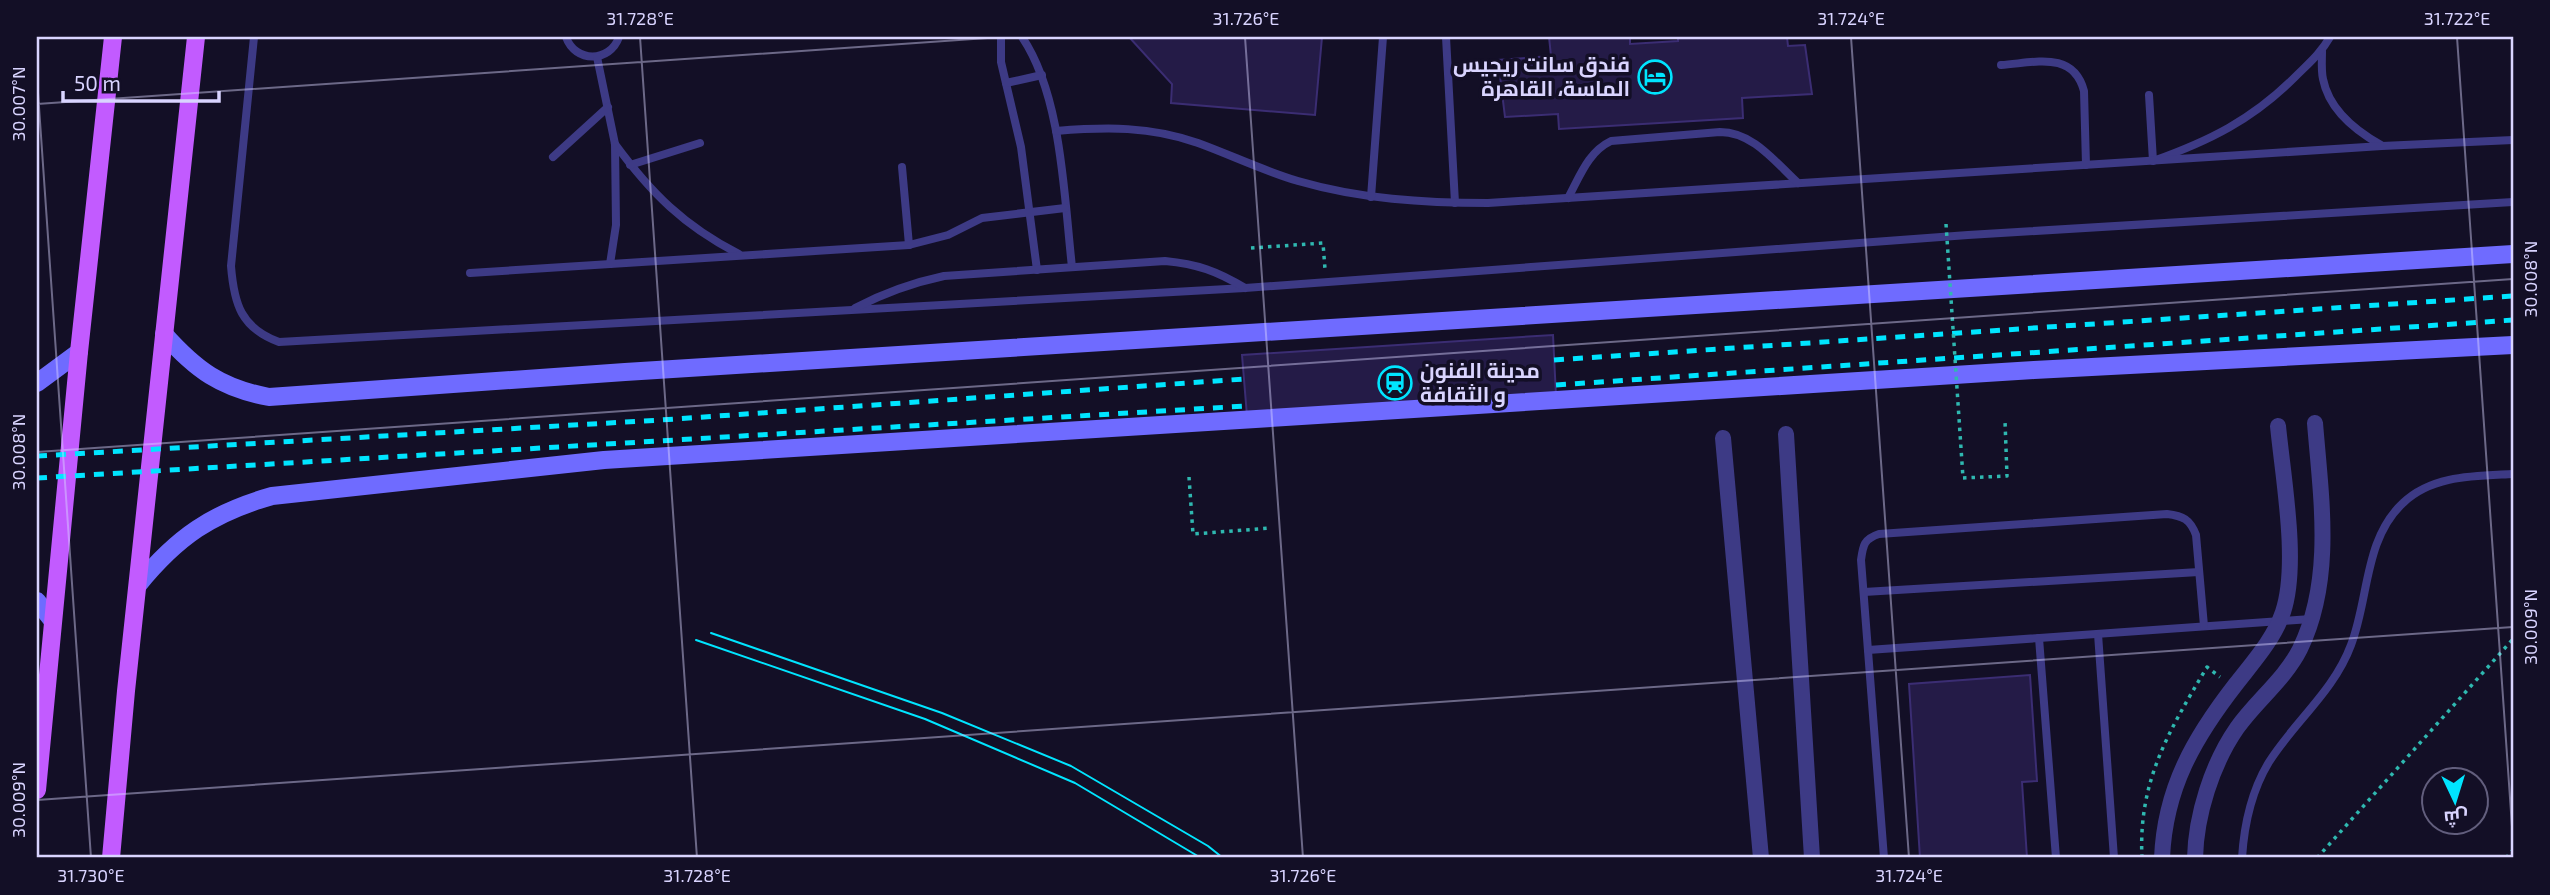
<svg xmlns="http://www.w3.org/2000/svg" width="2550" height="895" font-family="'Exo 2',Cairo,sans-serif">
  <rect width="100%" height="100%" fill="#130f26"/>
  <g fill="#241b47" stroke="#3b2d73" stroke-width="2">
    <path d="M1129,37H1322L1315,115L1171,103L1172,84Z"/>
    <path d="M1549,37H1630V44L1678,41V37H1787L1788,46L1805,45L1812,94L1742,98L1743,118L1559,129L1558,114L1505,117L1498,60L1551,56Z"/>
    <path d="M1553,335L1556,396L1247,416L1242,355Z"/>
    <path d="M2030,675L2037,781L2022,782L2027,858H1920L1909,684Z"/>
  </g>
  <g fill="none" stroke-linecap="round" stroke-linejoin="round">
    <g stroke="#2fb8b0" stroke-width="3.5" stroke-dasharray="3.5 5" stroke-linecap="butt">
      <path d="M1251,248L1323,243L1325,269"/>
      <path d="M1189,477L1193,534L1271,528"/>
      <path d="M1963,478L2007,476L2005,421"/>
      <path d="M2142,858C2138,781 2169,731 2207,667L2220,677"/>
      <path d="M2317,858L2513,639"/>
      <path d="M2506,858L2513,850"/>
    </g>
    <g stroke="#3d3a85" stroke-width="8">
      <path d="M254,37L231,266C234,304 241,328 279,342L1245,288L1968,235L2513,202"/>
      <path d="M566,37C575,63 610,63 619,37"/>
      <path d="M1001,37V62L1021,147L1037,270"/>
      <path d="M1022,37C1062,96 1064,197 1072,267"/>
      <path d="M1446,37L1455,203"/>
      <path d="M2322,51C2322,60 2321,70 2323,79C2329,110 2356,131 2381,145"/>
      <path d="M597,57L615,144L616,225L610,264"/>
      <path d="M2001,65C2034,63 2073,50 2084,91L2086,165"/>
      <path d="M1006,83L1042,75"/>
      <path d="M2149,95L2153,161C2209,141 2252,120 2295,77C2308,64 2321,53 2330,37"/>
      <path d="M1056,131C1106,127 1150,126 1198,143C1231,155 1264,171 1298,181C1360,199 1424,203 1488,203L2382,146L2513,140"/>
      <path d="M615,144C651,193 684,226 739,254"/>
      <path d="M553,157L608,107"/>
      <path d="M630,165L700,143"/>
      <path d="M902,167L909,245"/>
      <path d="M1371,197L1383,37"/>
      <path d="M1568,198C1580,176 1588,152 1611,141L1720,132C1753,132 1775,162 1798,183"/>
      <path d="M470,273L909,245L948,235L982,218L1065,208"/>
      <path d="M855,308C884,293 911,283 944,276L1165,261C1197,264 1217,271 1245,288"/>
      <path d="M1864,592L2199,572"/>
      <path d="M2098,634L2114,858"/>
      <path d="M2039,638L2056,858"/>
      <path d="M1868,650L2311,619"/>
      <path d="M1884,858L1861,560C1863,545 1864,539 1879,534L2167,514C2183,516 2190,519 2196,535L2204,626"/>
      <path d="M2242,858C2244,826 2252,790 2269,762C2295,721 2334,691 2351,645C2369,599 2364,539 2403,503C2432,475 2475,476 2513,474"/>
    </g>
    <g stroke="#3d3a85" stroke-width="16">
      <path d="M1786,434L1812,858"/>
      <path d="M1723,438L1761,858"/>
      <path d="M2162,858C2165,788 2194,738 2236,684C2253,662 2274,639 2283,612C2299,564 2283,478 2278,426"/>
      <path d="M2195,858C2196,815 2212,764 2237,728C2256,701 2285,679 2300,649C2334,579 2321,498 2315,423"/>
    </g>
    <g stroke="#6f6bff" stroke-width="18">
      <path d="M164,334C196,370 221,388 269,397L625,372L2513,254"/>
      <path d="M37,383L79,352"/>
      <path d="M138,585C177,537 212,513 272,496L604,460L2034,370L2513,345"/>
      <path d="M37,601L52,620"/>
    </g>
    <g stroke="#c25bff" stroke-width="18">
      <path d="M37,790L79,352L113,37"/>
      <path d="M111,858L126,691L196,37"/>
    </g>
    <g stroke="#00e5ff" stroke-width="2">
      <path d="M711,633L942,713L1071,766L1208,846L1223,858"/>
      <path d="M696,640L925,719L1075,783L1201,858"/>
    </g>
    <g stroke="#00e5ff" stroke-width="5" stroke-dasharray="10 9" stroke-linecap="butt">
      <path d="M1554,360L2513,296"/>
      <path d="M1556,385L2513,320"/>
      <path d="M37,456L661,420L1244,379"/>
      <path d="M37,478L1246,406"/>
    </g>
    <path stroke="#2fb8b0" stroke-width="3.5" stroke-dasharray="3.5 5" stroke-linecap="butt" d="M1946,224L1963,478"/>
  </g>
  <path fill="none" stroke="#d9d4ff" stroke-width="2" stroke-opacity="0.45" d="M640,37L697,858M1245,37L1303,858M1851,37L1909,858M2457,37L2513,841M37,78L91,858M37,104L1002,37M37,452L2513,279M37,800L2513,627"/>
  <defs>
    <symbol id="hotel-ring" viewBox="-11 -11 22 22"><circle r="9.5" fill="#130f26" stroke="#00e5ff" stroke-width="1.5"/><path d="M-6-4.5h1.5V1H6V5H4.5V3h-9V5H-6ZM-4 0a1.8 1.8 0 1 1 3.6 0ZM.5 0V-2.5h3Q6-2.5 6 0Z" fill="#00e5ff"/></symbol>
    <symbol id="station-ring" viewBox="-11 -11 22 22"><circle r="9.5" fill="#130f26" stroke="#00e5ff" stroke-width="1.5"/><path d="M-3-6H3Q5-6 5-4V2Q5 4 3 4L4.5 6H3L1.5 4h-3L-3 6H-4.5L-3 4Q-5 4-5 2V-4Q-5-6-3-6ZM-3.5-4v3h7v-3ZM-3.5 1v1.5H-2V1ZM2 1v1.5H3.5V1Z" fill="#00e5ff"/></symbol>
  </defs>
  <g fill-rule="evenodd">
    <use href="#hotel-ring" x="1636" y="58" width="38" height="38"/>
    <use href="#station-ring" x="1376" y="364" width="38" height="38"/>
  </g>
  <g text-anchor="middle" stroke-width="7" stroke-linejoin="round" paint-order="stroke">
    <g font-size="21" font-weight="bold" fill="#d9d4ff" stroke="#130f26" text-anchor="end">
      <text x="1630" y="72">فندق سانت ريجيس<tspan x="1630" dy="24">الماسة، القاهرة</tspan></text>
      <text x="1420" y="378" text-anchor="start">مدينة الفنون<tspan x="1420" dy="24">و الثقافة</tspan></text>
    </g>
  </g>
  <rect width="2550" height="895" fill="none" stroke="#130f26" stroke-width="77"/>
  <g transform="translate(2455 801) rotate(176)"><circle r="33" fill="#130f26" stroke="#625e7d" stroke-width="2"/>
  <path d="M0-5L12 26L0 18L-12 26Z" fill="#00e5ff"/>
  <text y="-10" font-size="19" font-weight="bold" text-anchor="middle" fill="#d9d4ff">ش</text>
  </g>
  <path d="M63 91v10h156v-10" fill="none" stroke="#d9d4ff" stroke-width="3.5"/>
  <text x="74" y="91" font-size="21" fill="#d9d4ff" stroke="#130f26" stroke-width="5" paint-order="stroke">50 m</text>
  <rect x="38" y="38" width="2474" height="818" fill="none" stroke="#d9d4ff" stroke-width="2.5"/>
  <g font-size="18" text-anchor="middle" fill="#d9d4ff">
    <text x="640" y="25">31.728°E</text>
    <text x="1246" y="25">31.726°E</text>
    <text x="1851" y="25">31.724°E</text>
    <text x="2457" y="25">31.722°E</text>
    <text transform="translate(19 104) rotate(-90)" y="6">30.007°N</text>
    <text transform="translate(2531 279) rotate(-90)" y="6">30.008°N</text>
    <text transform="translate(19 452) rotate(-90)" y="6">30.008°N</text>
    <text transform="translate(2531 627) rotate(-90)" y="6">30.009°N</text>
    <text transform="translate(19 800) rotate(-90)" y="6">30.009°N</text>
    <text x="91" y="882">31.730°E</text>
    <text x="697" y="882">31.728°E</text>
    <text x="1303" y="882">31.726°E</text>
    <text x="1909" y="882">31.724°E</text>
  </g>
</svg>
